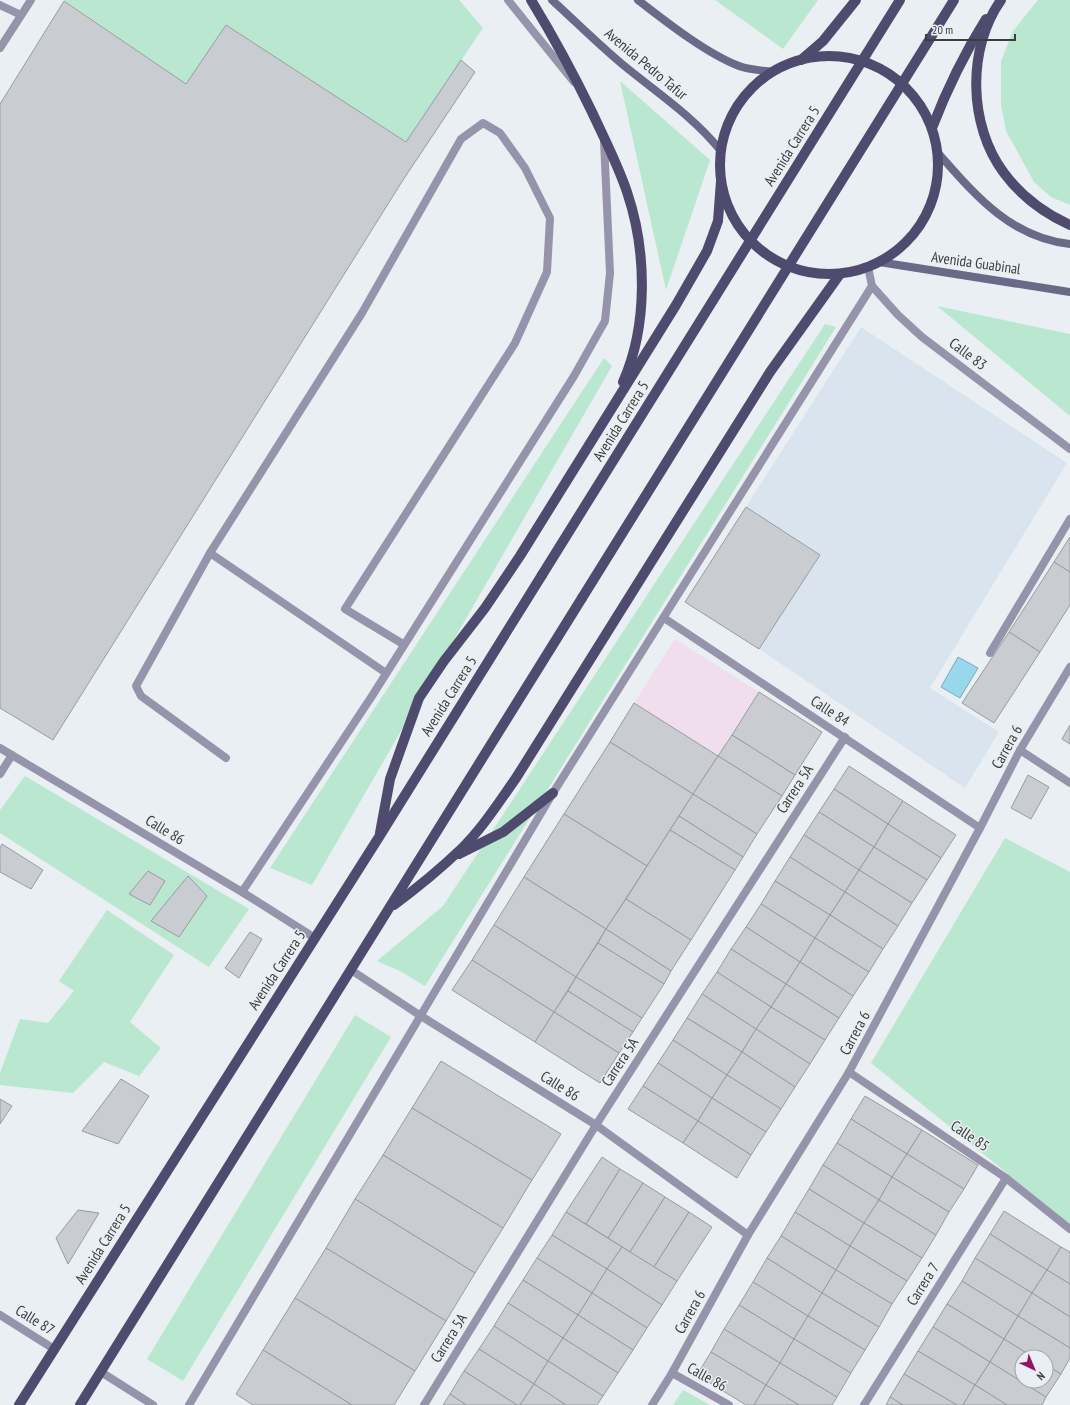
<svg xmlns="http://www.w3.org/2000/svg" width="1070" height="1405" font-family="'PT Sans Narrow',sans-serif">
  <rect width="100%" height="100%" fill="#eaeff3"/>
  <path fill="#dae4ee" d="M861,327L1067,463L930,688L999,732L965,788L759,649L685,602Z"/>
  <path fill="#f0deee" d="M675,639L759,692L718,756L634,703Z"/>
  <g fill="#bae7cf">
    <path d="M64,0H459L483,28L406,142L226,25L186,84Z"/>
    <path d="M715,0H818L783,49Z"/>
    <path d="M1038,0H1070V205L1051,197L1034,182L1006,131L1001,105V61L1013,31Z"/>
    <path d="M620,81L710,160L666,290Z"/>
    <path d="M937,306L1070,334V416Z"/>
    <path d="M825,324L836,327L425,986L400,971L377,961L443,906Z"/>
    <path d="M604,358L612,366L312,885L270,868Z"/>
    <path d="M25,776L249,909L209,967L0,833V810Z"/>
    <path d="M1005,838L1070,872V1224L871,1063Z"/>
    <path d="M107,910L174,955L130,1022L161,1048L139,1076L104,1062L73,1093L0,1085V1073L20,1019L48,1023L74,991L59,981Z"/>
    <path d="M355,1015L391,1037L183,1381L147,1359Z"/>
    <path d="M683,1390L710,1405H673Z"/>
  </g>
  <path fill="#98d7ec" stroke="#7ca9b8" d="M958,657L978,668L960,698L941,687Z"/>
  <g fill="#c9cdd2" stroke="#989ca0">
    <path d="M64,1L186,84L226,25L406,142L461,60L475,72L403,180L53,740L0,708V104Z"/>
    <path d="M746,507L820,555L759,649L685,602Z"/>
    <path d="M1070,537V572L1054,562Z"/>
    <path d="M1054,562L1070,572V605L1040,652L1009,632Z"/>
    <path d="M1009,632L1040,652L994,723L962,703Z"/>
    <path d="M759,692L822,732L795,775L732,735Z"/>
    <path d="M634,703L718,756L693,794L610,742Z"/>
    <path d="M1070,725V744L1062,739Z"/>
    <path d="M732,735L795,775L782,796L718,756Z"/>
    <path d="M610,742L693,794L647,866L564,814Z"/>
    <path d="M718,756L782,796L757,834L693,794Z"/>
    <path d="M849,766L903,801L888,824L834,789Z"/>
    <path d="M1028,775L1049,787L1031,819L1011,808Z"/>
    <path d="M834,789L888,824L874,847L819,812Z"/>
    <path d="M693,794L757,834L743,857L679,816Z"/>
    <path d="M903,801L956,835L941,858L888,824Z"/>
    <path d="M819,812L874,847L859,870L804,835Z"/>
    <path d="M564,814L647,866L606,929L524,877Z"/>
    <path d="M679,816L743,857L735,870L670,830Z"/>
    <path d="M888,824L941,858L927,880L874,847Z"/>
    <path d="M670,830L735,870L691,940L626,899Z"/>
    <path d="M804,835L859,870L845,892L790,857Z"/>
    <path d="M2,844L43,870L31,889L0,872V848Z"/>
    <path d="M874,847L927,880L912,903L859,870Z"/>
    <path d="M790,857L845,892L830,915L775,881Z"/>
    <path d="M859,870L912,903L898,926L845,892Z"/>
    <path d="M148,871L165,881L150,905L129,894Z"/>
    <path d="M188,876L207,896L179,937L151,921Z"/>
    <path d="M524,877L606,929L576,977L494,925Z"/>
    <path d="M775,881L830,915L815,938L761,904Z"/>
    <path d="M845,892L898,926L883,949L830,915Z"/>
    <path d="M626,899L691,940L671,971L606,929Z"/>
    <path d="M761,904L815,938L800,962L746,927Z"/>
    <path d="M830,915L883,949L869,972L815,938Z"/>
    <path d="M494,925L576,977L554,1012L472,960Z"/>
    <path d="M746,927L800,962L786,984L731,949Z"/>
    <path d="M606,929L671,971L664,984L598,943Z"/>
    <path d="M250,932L262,939L239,978L225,968Z"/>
    <path d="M815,938L869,972L853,996L800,962Z"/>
    <path d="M598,943L664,984L642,1018L576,977Z"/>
    <path d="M731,949L786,984L771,1007L717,972Z"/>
    <path d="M472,960L554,1012L535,1042L452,990Z"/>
    <path d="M800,962L853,996L839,1018L786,984Z"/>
    <path d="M717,972L771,1007L756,1029L702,994Z"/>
    <path d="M576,977L642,1018L633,1032L568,991Z"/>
    <path d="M786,984L839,1018L825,1040L771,1007Z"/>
    <path d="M568,991L633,1032L619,1053L554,1012Z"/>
    <path d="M702,994L756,1029L742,1052L687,1018Z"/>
    <path d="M771,1007L825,1040L810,1064L756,1029Z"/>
    <path d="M554,1012L619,1053L600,1083L535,1042Z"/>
    <path d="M687,1018L742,1052L727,1075L673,1040Z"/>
    <path d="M756,1029L810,1064L795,1087L742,1052Z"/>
    <path d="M673,1040L727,1075L712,1098L658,1063Z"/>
    <path d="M742,1052L795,1087L781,1109L727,1075Z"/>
    <path d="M441,1061L561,1134L532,1180L412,1108Z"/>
    <path d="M658,1063L712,1098L698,1121L643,1086Z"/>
    <path d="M727,1075L781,1109L766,1132L712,1098Z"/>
    <path d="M121,1079L149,1096L118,1144L82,1131Z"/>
    <path d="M643,1086L698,1121L683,1143L628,1109Z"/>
    <path d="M865,1096L922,1130L907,1154L851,1119Z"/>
    <path d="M712,1098L766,1132L751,1155L698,1121Z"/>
    <path d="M0,1099L12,1106L0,1124Z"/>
    <path d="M412,1108L532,1180L503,1228L383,1155Z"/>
    <path d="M851,1119L907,1154L892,1177L837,1143Z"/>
    <path d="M698,1121L751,1155L737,1178L683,1143Z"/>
    <path d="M922,1130L978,1165L964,1189L907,1154Z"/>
    <path d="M837,1143L892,1177L879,1200L823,1165Z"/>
    <path d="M907,1154L964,1189L949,1212L892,1177Z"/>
    <path d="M383,1155L503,1228L475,1273L355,1199Z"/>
    <path d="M602,1157L620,1169L586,1224L566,1212Z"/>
    <path d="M823,1165L879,1200L864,1223L809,1189Z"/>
    <path d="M620,1169L643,1183L608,1238L586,1224Z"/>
    <path d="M892,1177L949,1212L936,1235L879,1200Z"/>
    <path d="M643,1183L665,1197L630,1252L608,1238Z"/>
    <path d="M809,1189L864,1223L850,1246L795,1212Z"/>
    <path d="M665,1197L689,1212L654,1267L630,1252Z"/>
    <path d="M355,1199L475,1273L446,1321L326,1248Z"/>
    <path d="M879,1200L936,1235L922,1258L864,1223Z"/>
    <path d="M78,1210L99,1213L68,1264L56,1238Z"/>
    <path d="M1004,1211L1061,1247L1047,1270L990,1234Z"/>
    <path d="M566,1212L622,1247L607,1269L552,1235Z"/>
    <path d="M689,1212L712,1227L677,1281L654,1267Z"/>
    <path d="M795,1212L850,1246L836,1270L781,1236Z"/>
    <path d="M864,1223L922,1258L907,1281L850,1246Z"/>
    <path d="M990,1234L1047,1270L1032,1293L975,1258Z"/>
    <path d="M552,1235L607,1269L592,1293L537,1258Z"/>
    <path d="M781,1236L836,1270L822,1293L767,1258Z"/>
    <path d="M850,1246L907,1281L892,1304L836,1270Z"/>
    <path d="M622,1247L677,1281L662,1305L607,1269Z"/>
    <path d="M1061,1247L1070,1252V1284L1047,1270Z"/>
    <path d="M326,1248L446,1321L415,1371L295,1298Z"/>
    <path d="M537,1258L592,1293L578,1315L523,1280Z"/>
    <path d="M767,1258L822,1293L808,1316L753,1282Z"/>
    <path d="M975,1258L1032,1293L1018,1316L962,1281Z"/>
    <path d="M607,1269L662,1305L647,1328L592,1293Z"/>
    <path d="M836,1270L892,1304L879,1327L822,1293Z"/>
    <path d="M1047,1270L1070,1284V1317L1032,1293Z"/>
    <path d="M523,1280L578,1315L563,1338L508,1303Z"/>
    <path d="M962,1281L1018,1316L1004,1339L947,1304Z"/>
    <path d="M753,1282L808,1316L794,1339L739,1305Z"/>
    <path d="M592,1293L647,1328L633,1350L578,1315Z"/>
    <path d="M822,1293L879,1327L865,1350L808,1316Z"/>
    <path d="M1032,1293L1070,1317V1348L1018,1316Z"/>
    <path d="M295,1298L415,1371L394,1405H352L263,1350Z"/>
    <path d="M508,1303L563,1338L548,1361L494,1326Z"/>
    <path d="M947,1304L1004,1339L990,1362L933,1327Z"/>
    <path d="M739,1305L794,1339L780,1363L724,1329Z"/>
    <path d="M578,1315L633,1350L618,1373L563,1338Z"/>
    <path d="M808,1316L865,1350L851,1373L794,1339Z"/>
    <path d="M1018,1316L1070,1348V1358L1061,1374L1046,1365V1357H1033L1004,1339Z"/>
    <path d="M494,1326L548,1361L534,1384L479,1349Z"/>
    <path d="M933,1327L990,1362L975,1385L918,1351Z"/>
    <path d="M724,1329L780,1363L766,1385L711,1352Z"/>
    <path d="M563,1338L618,1373L603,1396L548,1361Z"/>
    <path d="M794,1339L851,1373L837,1397L780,1363Z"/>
    <path d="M1004,1339L1033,1357H1022V1381H1046V1365L1061,1374L1046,1397L990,1362Z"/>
    <path d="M479,1349L534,1384L520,1405H517L464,1371Z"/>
    <path d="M263,1350L352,1405H253L236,1394Z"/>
    <path d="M918,1351L975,1385L963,1405H957L904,1374Z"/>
    <path d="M711,1352L766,1385L754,1405H746L697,1375Z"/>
    <path d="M548,1361L603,1396L597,1405H566L534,1384Z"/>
    <path d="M990,1362L1046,1397L1042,1405H1007L975,1385Z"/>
    <path d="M780,1363L837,1397L832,1405H799L766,1385Z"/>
    <path d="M464,1371L517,1405H466L450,1394Z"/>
    <path d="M904,1374L957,1405H903L890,1397Z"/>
    <path d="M534,1384L566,1405H520Z"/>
    <path d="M766,1385L799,1405H754Z"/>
    <path d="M975,1385L1007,1405H963Z"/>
    <path d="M450,1394L466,1405H443Z"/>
    <path d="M890,1397L903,1405H886Z"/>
  </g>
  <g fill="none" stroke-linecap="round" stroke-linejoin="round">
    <g stroke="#9594aa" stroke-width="8">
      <path d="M0,5L21,15"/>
      <path d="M210,553L136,686L141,696L226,758"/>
      <path d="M990,653L1070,519"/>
      <path d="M386,673L210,553L362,313L461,139L483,123L500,133L525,168L550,218L547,272L515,343L345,609L403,644"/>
      <path d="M1020,750L1070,783"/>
      <path d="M189,1405L553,793L872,286"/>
    </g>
    <g stroke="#9594aa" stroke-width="8">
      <path d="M508,0L574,82"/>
      <path d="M0,48L31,0"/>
      <path d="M868,267L872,286L898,315L922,337L1070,449"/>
      <path d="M664,618L980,828"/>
      <path d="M0,748L242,892L315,938"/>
      <path d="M0,774L12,755"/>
      <path d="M242,892L372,696L574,376L605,321L610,273L604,141"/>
      <path d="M351,970L421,1016L596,1125L748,1235"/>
      <path d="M849,1072L1006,1178L1070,1229"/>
      <path d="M0,1315L54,1349"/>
      <path d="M101,1372L153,1405"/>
      <path d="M672,1373L729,1405"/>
      <path d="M424,1405L596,1125L845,737"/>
      <path d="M652,1405L672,1373L748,1235L849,1072L980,828L1020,750L1070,667"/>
      <path d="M864,1405L1006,1178"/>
    </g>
    <g stroke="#6b6988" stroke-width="8">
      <path d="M552,0C575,21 598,44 622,64C656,92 693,116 721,151"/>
      <path d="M638,0C665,21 707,54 739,66C749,70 762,70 772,72"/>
      <path d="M938,153C975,195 1011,238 1070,244"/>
      <path d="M879,262L1070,292"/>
    </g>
    <g stroke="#4e4b6f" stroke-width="10">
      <path d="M531,0C553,36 573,73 592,112C604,138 618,165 627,192C647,251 648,326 623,382"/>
      <path d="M1001,0C967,48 968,125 1004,173C1021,196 1044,213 1070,225"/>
      <circle cx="829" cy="165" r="109"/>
      <path d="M801,60L823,41L856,0"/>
      <path d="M932,128C947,89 964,54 986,19"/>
      <path d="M380,833L390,779L419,698L444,661L485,608L520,556L676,305L707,251L718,221L721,181"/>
      <path d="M459,854L503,832L553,793"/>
      <path d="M394,905C417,888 439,870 460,850C482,829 499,802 516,778L770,372L840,274"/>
      <path d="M19,1405L379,837L542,575"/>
      <path d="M80,1405L582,598"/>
    </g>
    <g stroke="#4e4b6f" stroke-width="10">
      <path d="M542,575L900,0"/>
      <path d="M582,598L954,0"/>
    </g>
  </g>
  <g text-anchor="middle" stroke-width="3" stroke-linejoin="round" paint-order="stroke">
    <g font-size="15" fill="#3b3d3f" stroke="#eaeff3">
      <text transform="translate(646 64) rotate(40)" y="5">Avenida Pedro Tafur</text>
      <text transform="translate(792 146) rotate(-58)" y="5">Avenida Carrera 5</text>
      <text transform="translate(976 263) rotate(8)" y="5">Avenida Guabinal</text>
      <text transform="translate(968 354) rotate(37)" y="5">Calle 83</text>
      <text transform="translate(621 421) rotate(-58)" y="5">Avenida Carrera 5</text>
      <text transform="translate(449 696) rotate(-58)" y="5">Avenida Carrera 5</text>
      <text transform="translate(830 711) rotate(33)" y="5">Calle 84</text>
      <text transform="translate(1007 747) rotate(-61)" y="5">Carrera 6</text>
      <text transform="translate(795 789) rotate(-57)" y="5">Carrera 5A</text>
      <text transform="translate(165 830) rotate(31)" y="5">Calle 86</text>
      <text transform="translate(277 970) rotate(-57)" y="5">Avenida Carrera 5</text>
      <text transform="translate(855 1033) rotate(-62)" y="5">Carrera 6</text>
      <text transform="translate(620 1062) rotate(-57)" y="5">Carrera 5A</text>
      <text transform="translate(560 1086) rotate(32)" y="5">Calle 86</text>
      <text transform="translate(970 1136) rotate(34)" y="5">Calle 85</text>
      <text transform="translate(103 1244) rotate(-58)" y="5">Avenida Carrera 5</text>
      <text transform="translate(923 1284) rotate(-58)" y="5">Carrera 7</text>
      <text transform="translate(690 1312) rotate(-61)" y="5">Carrera 6</text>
      <text transform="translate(35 1320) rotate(32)" y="5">Calle 87</text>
      <text transform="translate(449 1338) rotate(-58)" y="5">Carrera 5A</text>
      <text transform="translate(707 1377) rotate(29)" y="5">Calle 86</text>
    </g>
  </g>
  <g transform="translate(1034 1369) rotate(136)"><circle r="19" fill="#eaeff3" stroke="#a4a8ab"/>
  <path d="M0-3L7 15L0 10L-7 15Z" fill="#971369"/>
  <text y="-6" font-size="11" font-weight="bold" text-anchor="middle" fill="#3b3d3f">N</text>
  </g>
  <path d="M926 34v6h89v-6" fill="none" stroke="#3b3d3f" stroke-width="2"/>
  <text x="932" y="34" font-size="12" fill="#3b3d3f" stroke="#eaeff3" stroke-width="3" paint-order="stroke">20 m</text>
</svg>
